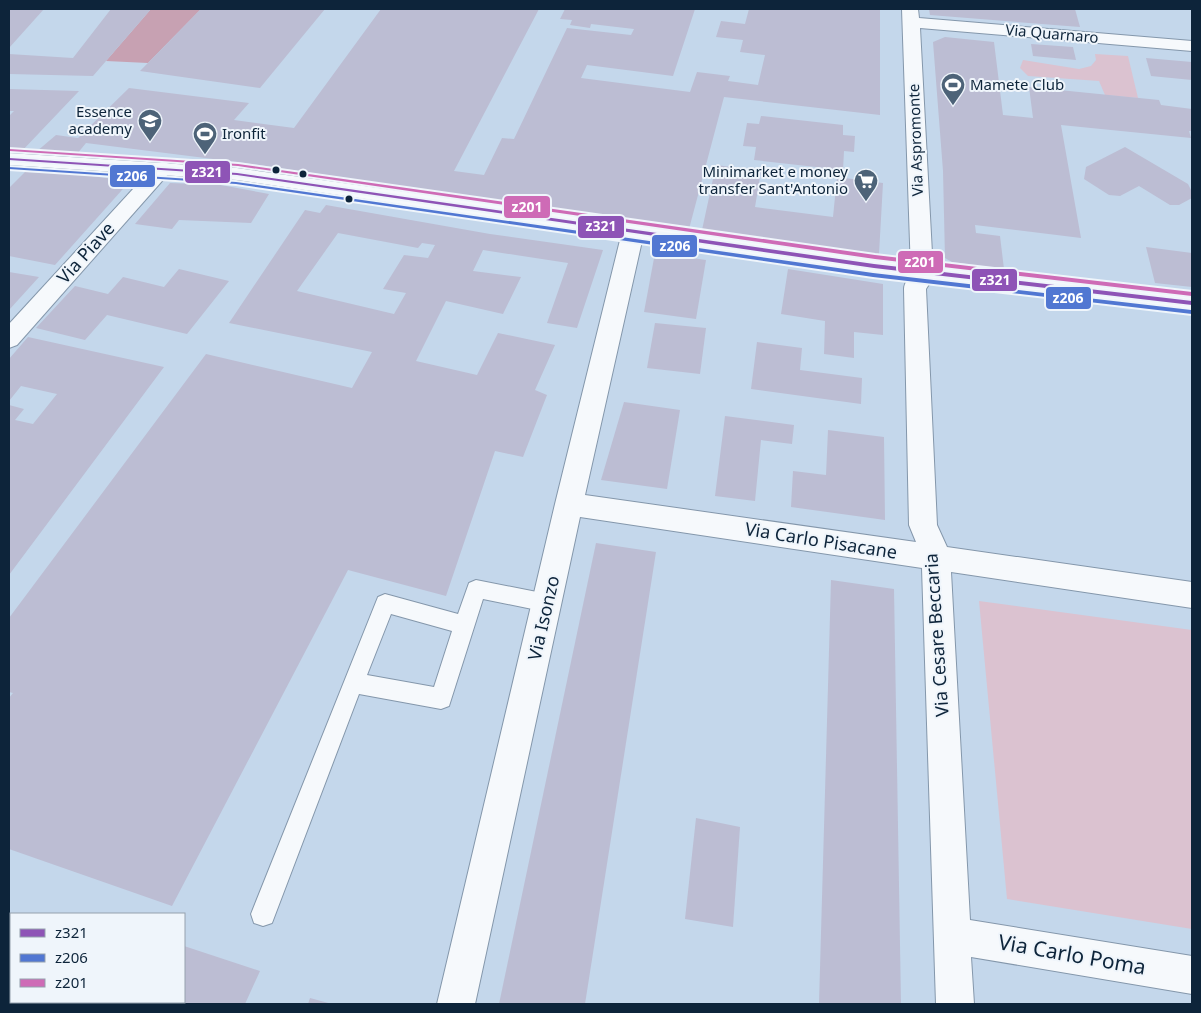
<svg xmlns="http://www.w3.org/2000/svg" width="1201" height="1013" font-family="'Noto Sans',sans-serif">
  <rect width="100%" height="100%" fill="#c4d7eb"/>
  <g fill="#dbc2d0">
    <path d="M1095,54L1128,56L1138,98L1105,95L1099,81L1028,76L1020,68L1023,60L1079,69L1091,66L1096,60Z"/>
    <path d="M979,601L1192,630V929L1007,899Z"/>
  </g>
  <path fill="#c7a1b2" d="M151,9H201L148,63L106,61Z"/>
  <g fill="#bcbdd3" fill-rule="evenodd">
    <path d="M9,9H44L9,48Z"/>
    <path d="M111,9H151L93,76L9,74V54L73,58Z"/>
    <path d="M201,9H325L260,88L140,71Z"/>
    <path d="M381,9H539L454,171L484,175L502,138L514,139L567,28L631,35L634,29L591,24L590,28L570,25L572,20L560,19L565,9H695L673,76L587,65L581,78L690,92L697,72L730,76L728,81L758,85L765,55L740,52L743,40L716,37L721,21L745,24L749,9H880V115L724,97L689,229L245,163L86,143L77,154L36,152L56,135L78,138L129,88L249,103L234,120L294,128Z"/>
    <path d="M929,9H1075L1080,27L930,15Z"/>
    <path d="M945,37L994,42L1003,115L1033,118L1029,87L1159,100L1161,105L1192,109V131H1189L1191,138L1061,125L1081,238L975,225L976,233L1000,236L1004,269L952,262L945,258L943,171L933,42Z"/>
    <path d="M1031,44L1073,47L1076,60L1033,56Z"/>
    <path d="M1146,58L1192,62V80L1151,76Z"/>
    <path d="M9,89L79,91L20,153L9,152V116L14,111H9Z"/>
    <path d="M761,116L843,125V135L855,136L854,152L844,151L843,170L754,160L756,147L743,146L747,123L759,124Z"/>
    <path d="M1125,147L1188,184L1192,192V198L1179,205H1170L1139,186L1120,196L1109,195L1084,179L1086,167Z"/>
    <path d="M716,165L761,171L755,207L833,217L837,177L883,183L879,254L702,230Z"/>
    <path d="M25,172L75,174L130,181L55,265L9,256V188Z"/>
    <path d="M170,183L221,185L269,194L251,223L179,220L172,229L135,224Z"/>
    <path d="M326,205L490,234L603,250L577,328L547,323L568,263L483,250L473,271L521,277L503,314L446,301L416,361L477,375L498,333L555,345L535,390L547,395L523,457L495,451L446,596L348,570L172,906L9,849V698L13,693L9,692V618L206,354L352,388L372,352L229,323L305,210L320,213ZM338,233L418,248L422,243L435,245L428,258L404,255L383,289L406,293L394,314L297,291Z"/>
    <path d="M1146,247L1192,253V287L1155,283Z"/>
    <path d="M655,253L706,260L696,319L644,312Z"/>
    <path d="M179,269L229,281L187,334L107,315L85,340L36,328L75,286L108,294L123,277L164,287Z"/>
    <path d="M788,269L883,284V335L854,332V358L824,354L825,321L781,314Z"/>
    <path d="M9,272L39,277L9,310Z"/>
    <path d="M655,323L706,328L700,374L647,368Z"/>
    <path d="M28,337L164,367L9,575V405L24,409L15,420L33,424L57,394L21,386L9,401V359Z"/>
    <path d="M757,342L802,348L800,370L862,378L861,404L751,389Z"/>
    <path d="M624,402L680,410L667,489L601,480Z"/>
    <path d="M725,416L794,425L792,444L761,440L755,501L715,496Z"/>
    <path d="M828,430L884,437L885,520L791,507L793,471L826,475Z"/>
    <path d="M596,543L656,552L585,1004H499Z"/>
    <path d="M831,580L894,589L901,1004H819Z"/>
    <path d="M696,818L740,827L733,927L685,919Z"/>
    <path d="M9,913L11,914V986L9,990Z"/>
    <path d="M184,946L260,971L245,1004H73L75,1002H184Z"/>
    <path d="M310,998L332,1004H308Z"/>
  </g>
  <g fill="none" stroke-linecap="round" stroke-linejoin="round">
    <defs>
      <path id="service" d="M476,580L547,594L554,597L557,603L554,609L547,612L483,599L449,706L441,709L359,694L272,923L263,926L254,923L251,914L378,597L385,594L458,614L469,583ZM391,614L452,631L434,687L367,675Z"/>
      <g id="minor">
        <path d="M902,9H918L919,18L1192,41V51L920,28L933,272L931,281L926,289L937,525L947,547L1192,582V608L951,572L970,920L1192,956V994L971,957L974,1004H936L922,568L580,517L475,1004H437L555,504L622,232L625,227L633,225L641,227L644,232L585,495L916,542L909,525L904,289C904,282 909,279 911,272Z"/>
        <path d="M163,162L170,164L173,168L170,172L17,345L9,348V324L156,164Z"/>
      </g>
      <path id="tertiary" d="M9,153L237,168L874,258L1192,295V311L874,274L237,180L9,165Z"/>
    </defs>
    <use href="#service" stroke="#8497ab" stroke-width="2"/>
    <use href="#minor" stroke="#8497ab" stroke-width="2"/>
    <use href="#tertiary" stroke="#8497ab" stroke-width="2"/>
    <use href="#service" fill="#f6f9fc" fill-rule="evenodd"/>
    <use href="#minor" fill="#f6f9fc" fill-rule="evenodd"/>
    <use href="#tertiary" fill="#f6f9fc" fill-rule="evenodd"/>
    <defs>
      <path id="bus-1" d="M9,158L237,173L874,264L1192,301V305L874,268L237,175L9,160Z"/>
      <path id="bus-2" d="M9,167L236,182L873,273L1191,310H1192V314L873,277L236,184L9,169Z"/>
      <path id="bus-3" d="M9,149L238,164L875,255L1192,292V296L875,259L238,166L10,151H9Z"/>
    </defs>
    <use href="#bus-1" stroke="#eff5fb" stroke-width="4"/>
    <use href="#bus-2" stroke="#eff5fb" stroke-width="4"/>
    <use href="#bus-3" stroke="#eff5fb" stroke-width="4"/>
    <use href="#bus-1" fill="#8e54b6" fill-rule="evenodd"/>
    <use href="#bus-2" fill="#5177d2" fill-rule="evenodd"/>
    <use href="#bus-3" fill="#ce6bb6" fill-rule="evenodd"/>
  </g>
  <defs>
    <symbol id="stadium-pin" viewBox="-11 -11 22 30"><path d="M0 17L-7.5 6A9.5 9.5 0 1 1 7.5 6Z" fill="#4d6378" stroke="#eff5fb"/><path d="M0-5a6.5 5 0 1 0 0 10a6.5 5 0 1 0 0-10ZM-3.5-1.8h7v3.6h-7Z" fill="#fff"/></symbol>
    <symbol id="school-pin" viewBox="-11 -11 22 30"><path d="M0 17L-7.5 6A9.5 9.5 0 1 1 7.5 6Z" fill="#4d6378" stroke="#eff5fb"/><path d="M0-5L7-2L0 1L-7-2ZM-4 1L0 2.5L4 1V4Q0 6-4 4Z" fill="#fff"/></symbol>
    <symbol id="supermarket-pin" viewBox="-11 -11 22 30"><path d="M0 17L-7.5 6A9.5 9.5 0 1 1 7.5 6Z" fill="#4d6378" stroke="#eff5fb"/><path d="M-6-5.5h2.5l.6 2H6L4.5 2H-2.5L-4.4-4H-6ZM-1.5 3.2a1.3 1.3 0 1 0 .1 0ZM3 3.2a1.3 1.3 0 1 0 .1 0Z" fill="#fff"/></symbol>
  </defs>
  <g fill-rule="evenodd">
    <use href="#stadium-pin" x="939" y="71" width="28" height="38"/>
    <use href="#school-pin" x="136" y="107" width="28" height="38"/>
    <use href="#stadium-pin" x="191" y="120" width="28" height="38"/>
    <use href="#supermarket-pin" x="852" y="167" width="28" height="38"/>
  </g>
  <g fill="#0d243a" stroke="#eff5fb" stroke-width="2">
    <circle cx="276" cy="170" r="4.5"/>
    <circle cx="303" cy="174" r="4.5"/>
    <circle cx="349" cy="199" r="4.5"/>
  </g>
  <g text-anchor="middle" stroke-width="4" stroke-linejoin="round" paint-order="stroke">
    <g font-size="15" fill="#0d243a" stroke="#eff5fb">
      <text transform="translate(1052 34) rotate(5)" y="5">Via Quarnaro</text>
      <text transform="translate(916 140) rotate(-92)" y="5">Via Aspromonte</text>
    </g>
    <g font-size="15" fill="#0d243a" stroke="#eff5fb" text-anchor="start">
      <text x="970" y="90">Mamete Club</text>
      <text x="132" y="117" text-anchor="end">Essence<tspan x="132" dy="17">academy</tspan></text>
      <text x="222" y="139">Ironfit</text>
      <text x="848" y="177" text-anchor="end">Minimarket e money<tspan x="848" dy="17">transfer Sant'Antonio</tspan></text>
    </g>
    <g font-size="18" fill="#0d243a" stroke="#eff5fb">
      <text transform="translate(86 253) rotate(-48)" y="6">Via Piave</text>
      <text transform="translate(821 541) rotate(9)" y="6">Via Carlo Pisacane</text>
      <text transform="translate(544 618) rotate(-77)" y="6">Via Isonzo</text>
      <text transform="translate(937 635) rotate(-94)" y="6">Via Cesare Beccaria</text>
    </g>
    <g font-size="21" fill="#0d243a" stroke="#eff5fb">
      <text transform="translate(1072 955) rotate(10)" y="7">Via Carlo Poma</text>
    </g>
  </g>
  <g stroke="#eff5fb" stroke-width="2">
    <rect x="184" y="160" width="47" height="24" rx="5" fill="#8e54b6"/>
    <rect x="109" y="164" width="47" height="24" rx="5" fill="#5177d2"/>
    <rect x="503" y="195" width="48" height="24" rx="5" fill="#ce6bb6"/>
    <rect x="577" y="215" width="48" height="24" rx="5" fill="#8e54b6"/>
    <rect x="651" y="234" width="47" height="24" rx="5" fill="#5177d2"/>
    <rect x="897" y="250" width="47" height="24" rx="5" fill="#ce6bb6"/>
    <rect x="971" y="268" width="47" height="24" rx="5" fill="#8e54b6"/>
    <rect x="1045" y="286" width="47" height="24" rx="5" fill="#5177d2"/>
  </g>
  <g font-size="14" text-anchor="middle" font-weight="bold" fill="#fff">
    <text x="207" y="177">z321</text>
    <text x="132" y="181">z206</text>
    <text x="527" y="212">z201</text>
    <text x="601" y="231">z321</text>
    <text x="675" y="251">z206</text>
    <text x="920" y="267">z201</text>
    <text x="995" y="285">z321</text>
    <text x="1068" y="303">z206</text>
  </g>
  <rect width="1201" height="1013" fill="none" stroke="#0d243a" stroke-width="20"/>
  <rect x="10" y="913" width="175" height="90" fill="#eff5fb" stroke="#95a1ae"/>
  <rect x="20" y="929" width="25" height="8" fill="#8e54b6" stroke="#95a1ae"/>
  <text x="55" y="938" font-size="15" fill="#0d243a">z321</text>
  <rect x="20" y="954" width="25" height="8" fill="#5177d2" stroke="#95a1ae"/>
  <text x="55" y="963" font-size="15" fill="#0d243a">z206</text>
  <rect x="20" y="979" width="25" height="8" fill="#ce6bb6" stroke="#95a1ae"/>
  <text x="55" y="988" font-size="15" fill="#0d243a">z201</text>
</svg>
